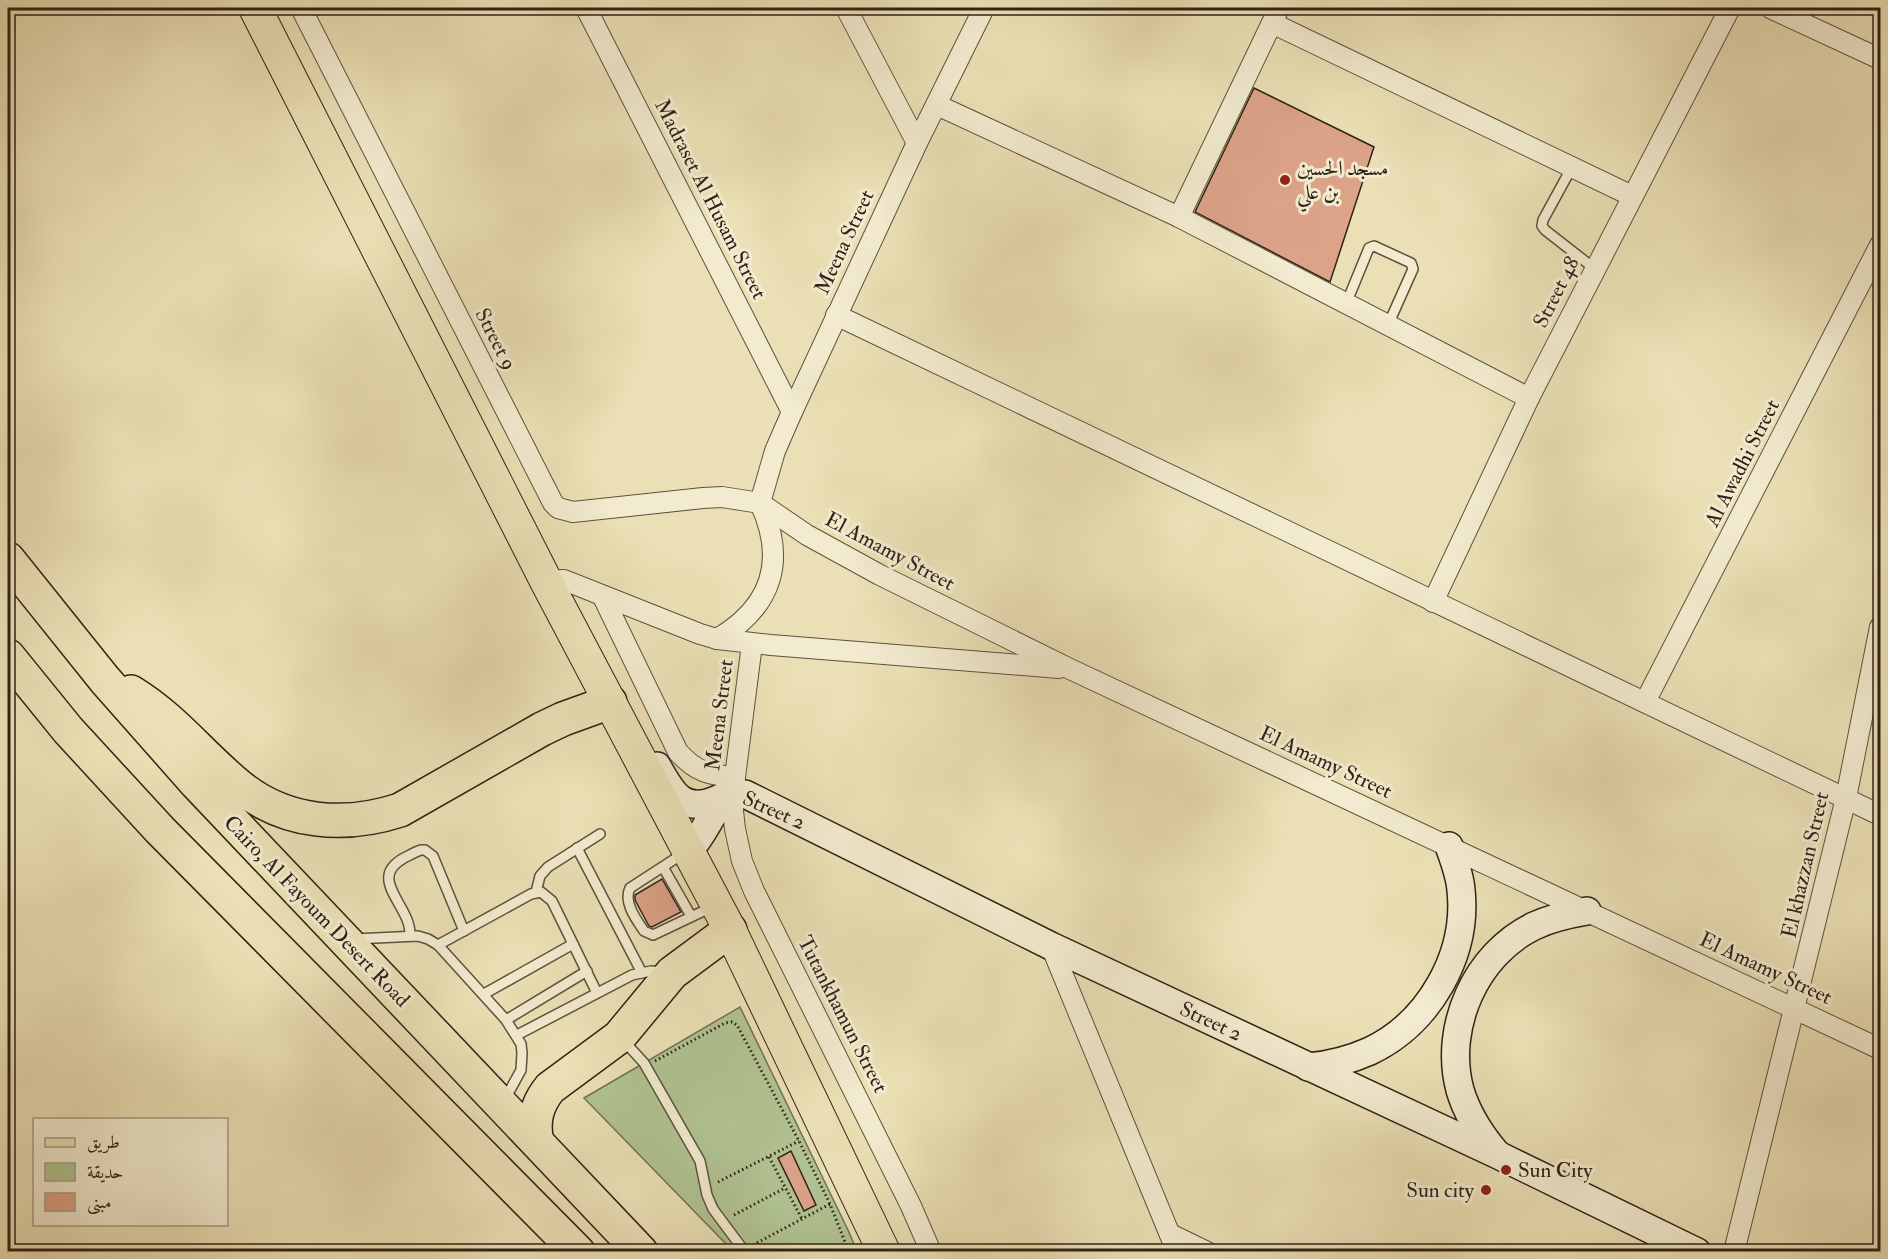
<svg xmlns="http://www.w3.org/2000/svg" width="1888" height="1259" font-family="'IM FELL Double Pica',Amiri,serif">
  <rect width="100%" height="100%" fill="#ebe0b5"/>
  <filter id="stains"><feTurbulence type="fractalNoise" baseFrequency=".00333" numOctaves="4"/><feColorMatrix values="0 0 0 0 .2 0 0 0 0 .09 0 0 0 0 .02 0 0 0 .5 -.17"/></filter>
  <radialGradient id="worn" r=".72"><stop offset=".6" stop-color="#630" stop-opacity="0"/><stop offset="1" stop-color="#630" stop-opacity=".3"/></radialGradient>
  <path fill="#b1c392" stroke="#707254" stroke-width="1.5" d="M740,1007L848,1230L857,1251H725L729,1247L584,1098Z"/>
  <g fill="#dca388" stroke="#2f2217" stroke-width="1.5">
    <path d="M1254,88L1374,147L1330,282L1195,212Z"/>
    <path d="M662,879L681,912L652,927L649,926L635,900V895Z"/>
    <path d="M791,1151L816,1205L804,1211L778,1158Z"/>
  </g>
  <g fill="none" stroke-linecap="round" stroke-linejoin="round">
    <defs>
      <g id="lane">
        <path d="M1572,167L1543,220L1542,226L1545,230L1595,269"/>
        <path d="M1346,304L1369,248L1374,246L1411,263L1413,269L1388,325"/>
        <path d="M577,848L642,973"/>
        <path d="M684,853L630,888C623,902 636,919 644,931L653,935L712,907"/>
        <path d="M663,867L691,916"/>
        <path d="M536,892L540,876L548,867L600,834"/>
        <path d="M410,935C411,905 366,879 404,858C410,855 415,852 421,850H425L433,856L464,931"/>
        <path d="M354,939L418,936L428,939L438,945L506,1020L521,1044L522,1053L521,1070L504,1101"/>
        <path d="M438,945L531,894L541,892L552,901L597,993"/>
        <path d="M484,994L573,944"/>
        <path d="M506,1020L587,971"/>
        <path d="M517,1035L632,975L651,971L664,972"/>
        <path d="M623,1040L644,1063L700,1161L707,1195L713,1209L745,1252"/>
      </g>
      <g id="street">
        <path d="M301,8L553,503L558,508L573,512L703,498L722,497L760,503L807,535L880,575L1070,669L1880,1049"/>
        <path d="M586,8L792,412"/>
        <path d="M846,8L917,143"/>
        <path d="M1770,8L1880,59"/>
        <path d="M1272,23L1632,196"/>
        <path d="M937,105L1179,217L1529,398"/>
        <path d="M1179,217L1279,8"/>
        <path d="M836,315L1880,815"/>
        <path d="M760,503L775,451L792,412L917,143L984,8"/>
        <path d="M546,581L564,580L700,634L717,639L771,645L1059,668"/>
        <path d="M603,597L678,752C696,772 709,775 735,777"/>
        <path d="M1433,602L1529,398L1730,8"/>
        <path d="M717,639C772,607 787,561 760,503"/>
        <path d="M752,644L735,777L733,811L735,829L742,861L754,891L911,1206L931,1252"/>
        <path d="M1645,702L1880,245"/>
        <path d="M1051,946L1177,1252"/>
        <path d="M1170,1234L1207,1252"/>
        <path d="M1734,1252L1846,798L1880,627"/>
      </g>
      <g id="secondary">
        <path d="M657,766C671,791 682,813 713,801C725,796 732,792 745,794L1051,946L1498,1155L1697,1252"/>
        <path d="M689,850C705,834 711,812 727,795"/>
        <path d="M1308,1067C1330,1065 1350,1060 1370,1051C1429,1023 1468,955 1461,890C1460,875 1454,860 1449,846"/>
        <path d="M1496,1153C1480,1134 1467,1114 1460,1090C1443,1027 1476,954 1534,926C1551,918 1569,914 1587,911"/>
      </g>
      <path id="primary" d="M255,8L546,581L730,930L884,1252"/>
      <g id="highway">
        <path d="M8,559L105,680L196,783L641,1252"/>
        <path d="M8,656L68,730L160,830L578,1252"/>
        <path d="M131,692C175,719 201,755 239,786C286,824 345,828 400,810L542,729L563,719L610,702"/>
        <path d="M537,1142C532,1121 537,1104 550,1088L619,1037L672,973L730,930"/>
      </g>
    </defs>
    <use href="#lane" stroke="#5e523e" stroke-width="12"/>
    <use href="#street" stroke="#5e523e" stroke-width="22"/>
    <use href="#secondary" stroke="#2f2217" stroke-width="30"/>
    <use href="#primary" stroke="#2f2217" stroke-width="34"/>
    <use href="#highway" stroke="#2f2217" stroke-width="36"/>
    <g stroke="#2f2217" stroke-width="3" stroke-dasharray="1.5 3" stroke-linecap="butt">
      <path d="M655,1061L725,1023L732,1022L737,1025L799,1141L830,1204L849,1252"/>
      <path d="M769,1157L802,1219"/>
      <path d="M718,1182L799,1141"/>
      <path d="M734,1215L785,1188"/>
      <path d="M753,1245L830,1204"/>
    </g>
    <use href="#lane" stroke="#f2ebcf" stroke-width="9"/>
    <use href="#street" stroke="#f2ebcf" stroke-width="20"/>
    <use href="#secondary" stroke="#f2ebcf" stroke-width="27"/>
    <use href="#primary" stroke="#ebe0b5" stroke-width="32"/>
    <use href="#highway" stroke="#ebe0b5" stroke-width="33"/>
  </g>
  <g fill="#8f2418" stroke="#f2ebcf" stroke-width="2">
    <circle cx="1285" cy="180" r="6"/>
    <circle cx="1506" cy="1170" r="6"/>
    <circle cx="1486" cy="1190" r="6"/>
  </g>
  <g text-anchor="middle" stroke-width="6" stroke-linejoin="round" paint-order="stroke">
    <g font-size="21" fill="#2f2217" stroke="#f2ebcf" text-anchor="start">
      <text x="1297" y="175">مسجد الحسين<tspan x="1297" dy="24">بن علي</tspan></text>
      <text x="1518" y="1177">Sun City</text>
      <text x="1474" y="1197" text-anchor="end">Sun city</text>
    </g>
    <g font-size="21" fill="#2f2217" stroke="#f2ebcf">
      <text transform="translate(711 199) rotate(63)" y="7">Madraset Al Husam Street</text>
      <text transform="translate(844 242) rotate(-65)" y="7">Meena Street</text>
      <text transform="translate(1556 292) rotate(-63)" y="7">Street 48</text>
      <text transform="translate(496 339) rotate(63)" y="7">Street 9</text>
      <text transform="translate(1742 463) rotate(-63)" y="7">Al Awadhi Street</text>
      <text transform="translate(890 551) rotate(28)" y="7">El Amamy Street</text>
      <text transform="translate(719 715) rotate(-83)" y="7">Meena Street</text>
      <text transform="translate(1326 762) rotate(25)" y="7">El Amamy Street</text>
      <text transform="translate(774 810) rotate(24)" y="7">Street 2</text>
      <text transform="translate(1805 865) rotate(-77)" y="7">El khazzan Street</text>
      <text transform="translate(317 911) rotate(46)" y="7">Cairo, Al Fayoum Desert Road</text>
      <text transform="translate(1766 968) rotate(25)" y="7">El Amamy Street</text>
      <text transform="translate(843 1014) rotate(63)" y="7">Tutankhamun Street</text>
      <text transform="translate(1211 1021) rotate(25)" y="7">Street 2</text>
    </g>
  </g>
  <rect width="1888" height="1259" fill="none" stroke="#ebe0b5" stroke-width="30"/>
  <rect x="9" y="9" width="1870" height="1241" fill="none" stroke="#2f2217" stroke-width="3"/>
  <rect x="15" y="15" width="1858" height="1229" fill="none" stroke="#2f2217" stroke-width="1.5"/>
  <rect x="33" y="1118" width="195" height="108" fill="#f2ebcf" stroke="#a49b85" stroke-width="1.5"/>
  <rect x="45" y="1138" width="30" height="9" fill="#ebe0b5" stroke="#a49b85" stroke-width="1.5"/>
  <text x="87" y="1148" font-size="18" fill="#2f2217">طريق</text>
  <rect x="45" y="1163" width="30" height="18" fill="#b1c392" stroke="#a49b85" stroke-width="1.5"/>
  <text x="87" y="1178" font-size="18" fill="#2f2217">حديقة</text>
  <rect x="45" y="1193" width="30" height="18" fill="#dca388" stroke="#a49b85" stroke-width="1.5"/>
  <text x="87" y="1208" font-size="18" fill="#2f2217">مبنى</text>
  <rect width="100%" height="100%" filter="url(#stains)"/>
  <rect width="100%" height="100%" fill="url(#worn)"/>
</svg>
